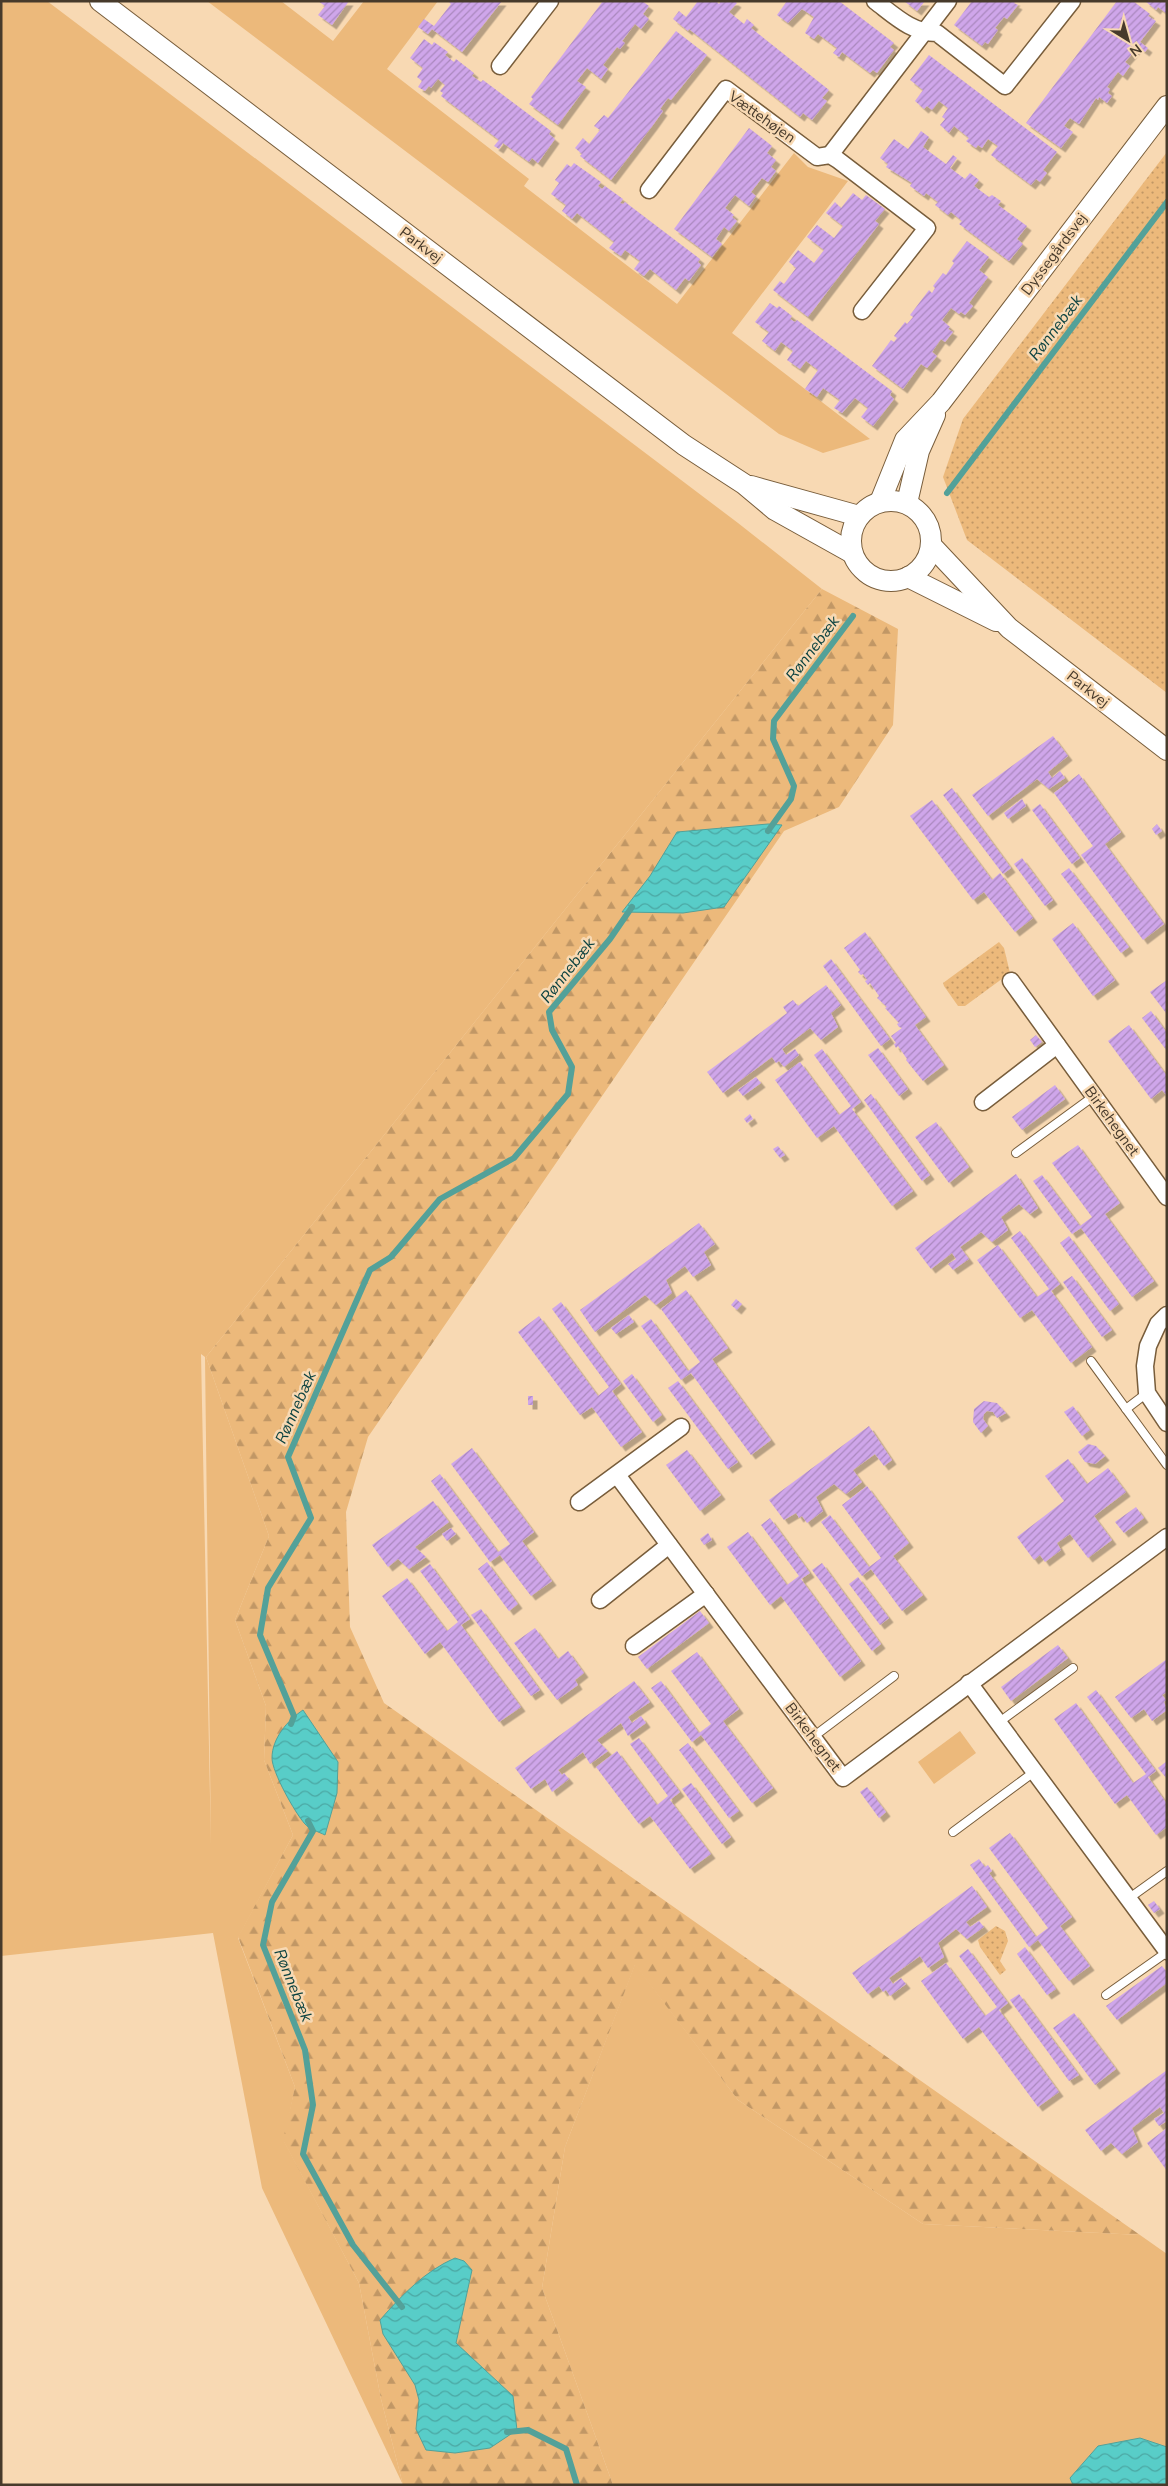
<svg xmlns="http://www.w3.org/2000/svg" width="1168" height="2486" font-family="'Nunito Sans',sans-serif">
  <defs>
    <pattern id="forest-firs" width="22" height="20" patternUnits="userSpaceOnUse" patternTransform="scale(1.25)"><rect width="22" height="20" fill="#ecb97b"/><path d="M5 1l3.5 6h-7zM16 11l3.5 6h-7z" fill="#c19765"/></pattern>
    <pattern id="park-dots" width="8" height="8" patternUnits="userSpaceOnUse" patternTransform="scale(1.25)"><rect width="8" height="8" fill="#ecb97b"/><path d="M2 2h.1M6 6h.1" fill="none" stroke="#c19765" stroke-width="1.8" stroke-linecap="round"/></pattern>
    <pattern id="water-waves" width="16" height="10" patternUnits="userSpaceOnUse" patternTransform="scale(1.25)"><rect width="16" height="10" fill="#58cdc8"/><path d="M0 5q4-4 8 0t8 0" fill="none" stroke="#4ba7a3"/></pattern>
    <pattern id="building-hatch" width="6" height="6" patternUnits="userSpaceOnUse" patternTransform="scale(1.25)"><rect width="6" height="6" fill="#cfa6ea"/><path d="M-1 1l2-2M0 6l6-6M5 7l2-2" fill="none" stroke="#aa88be"/></pattern>
    <filter id="shadow"><feDropShadow dx="4.5" dy="4.5" stdDeviation="0" flood-color="#0004"/></filter>
  </defs>
  <rect width="100%" height="100%" fill="#f8d9b3"/>
  <g fill="#ecb97b" fill-rule="evenodd">
    <path d="M1,1H47L738,523L822,589L206,1357L269,1536L235,1620L266,1706L264,1760L293,1835L238,1938L295,2087L284,2141L359,2283L381,2399L403,2485L262,2188L213,1933L1,1956ZM201,1354L205,1357L211,1846Z"/>
    <path d="M207,1H281L333,41L364,1H438L387,69L529,179L524,186L677,304L794,153L808,167L848,181L732,333L870,439L823,453L779,434Z"/>
    <path d="M960,1731L976,1753L934,1784L918,1762Z"/>
    <path d="M635,1964L738,2100L923,2224L1140,2235L1167,2254V2485H613L542,2288L565,2147Z"/>
  </g>
  <path fill="url(#forest-firs)" d="M822,589L898,629L893,725L839,807L784,831L368,1437L346,1512L350,1627L384,1703L1140,2235L923,2224L738,2100L635,1965L565,2147L542,2288L613,2485H403L381,2399L359,2283L283,2140L295,2087L238,1937L293,1835L264,1760L266,1706L235,1620L269,1536L206,1357Z"/>
  <g fill="url(#park-dots)">
    <path d="M1167,152V693L967,540L943,477L963,419Z"/>
    <path d="M999,942L1004,948L1010,973L965,1006H958L944,986L943,983Z"/>
    <path d="M996,1926L1005,1931L1008,1941L1000,1961L1006,1970L1000,1975L980,1947L978,1940Z"/>
  </g>
  <g fill="url(#water-waves)" stroke="#53a199">
    <path d="M768,824L782,825L724,907L683,913L622,912L650,876L677,832Z"/>
    <path d="M303,1710L338,1762L337,1793L325,1835C319,1832 309,1829 305,1824C295,1813 272,1772 272,1758C272,1738 288,1720 303,1710Z"/>
    <path d="M455,2258L464,2261L472,2270L456,2343L513,2396L517,2430L490,2448L455,2453L426,2450L416,2429L419,2400L415,2385L383,2334L380,2320C402,2295 425,2271 455,2258Z"/>
    <path d="M1140,2438L1167,2447V2485H1073L1070,2478L1098,2446Z"/>
  </g>
  <g fill="none" stroke-linecap="round" stroke-linejoin="round">
    <g stroke="#53a199" stroke-width="6">
      <path d="M947,493L1167,202"/>
      <path d="M768,831L791,799L794,786L773,739L774,721L853,616"/>
      <path d="M291,1724L294,1716L260,1635L268,1588L311,1518L288,1457L370,1270L391,1257L440,1199L514,1158L568,1094L572,1067L552,1030L549,1012L610,939L632,907"/>
      <path d="M308,1821L313,1831L272,1902L263,1945L305,2050L313,2105L303,2154L353,2245L402,2307"/>
      <path d="M507,2432L528,2430L566,2449L577,2485"/>
    </g>
  </g>
  <g fill="url(#building-hatch)" filter="url(#shadow)">
    <path d="M318,1H349L332,25L318,15L325,6Z"/>
    <path d="M448,1H502L462,52L432,29L428,34L418,27L424,19L434,26L451,4Z"/>
    <path d="M603,1H642L649,6L643,14L649,19L641,29L635,24L622,41L625,43L620,49L617,47L603,65L608,69L601,79L587,68L577,81L586,87L558,125L529,104L533,99L531,97Z"/>
    <path d="M698,1H716L719,4L721,1H734L737,3L729,12L744,24L747,19L754,25L751,28L829,90L822,98L827,101L812,120L803,113L800,117L689,29L688,31L673,19L679,11L686,17Z"/>
    <path d="M787,1H839L894,43L890,47L894,50L877,73L873,70L870,73L842,52L839,57L833,53L837,48L818,34L814,39L805,33L814,17L802,9L788,23L777,15Z"/>
    <path d="M904,1H925L917,11Z"/>
    <path d="M972,1H1016L1014,3L1018,5L1007,19L1004,17L995,28L998,30L988,44L985,42L982,46L954,25Z"/>
    <path d="M1117,1H1133L1150,14L1148,16L1156,21L1140,42L1148,48L1145,52L1138,47L1125,62L1130,66L1123,76L1118,72L1107,87L1110,89L1108,93L1112,96L1107,103L1099,97L1098,100L1096,98L1079,124L1070,118L1064,126L1073,132L1061,148L1026,123Z"/>
    <path d="M1145,1H1167V14L1158,7L1156,10Z"/>
    <path d="M676,31L707,55L671,100L668,98L660,109L663,111L653,125L611,180L580,156L582,154L575,148L583,138L589,144L600,130L594,126L604,115L608,118Z"/>
    <path d="M424,39L432,45L434,42L448,52L445,55L454,62L456,59L474,73L472,76L481,82L483,80L551,131L549,134L555,139L538,163L532,158L529,162L503,143L499,149L494,146L499,140L441,96L443,93L440,91L445,85L438,79L431,88L429,86L425,91L418,87L422,81L417,77L423,68L410,58Z"/>
    <path d="M929,55L1057,152L1043,170L1047,173L1040,182L1036,179L1031,185L991,155L998,146L988,139L982,148L978,145L976,148L966,141L969,138L954,126L949,133L940,125L945,119L942,117L948,108L939,101L932,110L927,106L924,109L915,101L923,90L910,80Z"/>
    <path d="M749,128L772,146L767,153L776,160L771,167L776,171L768,182L762,178L751,192L756,196L749,206L735,195L725,208L734,215L732,217L737,221L729,231L724,227L716,239L722,244L712,257L674,229Z"/>
    <path d="M921,131L929,137L923,147L946,164L953,155L957,158L950,168L965,179L970,173L979,180L974,186L989,197L992,195L1001,201L998,205L1027,226L1017,239L1023,244L1009,261L959,224L962,221L951,212L948,215L935,205L938,202L926,193L924,196L910,186L912,183L886,167L888,164L880,158L894,139L908,149Z"/>
    <path d="M574,163L601,182L598,186L602,189L605,186L623,199L620,203L623,204L625,202L700,259L698,262L701,265L689,281L685,278L676,290L650,269L644,276L634,269L640,261L625,250L621,256L609,248L614,242L577,213L572,219L562,211L566,205L551,194L559,183L555,180L567,164L571,167Z"/>
    <path d="M853,193L862,200L866,195L885,209L875,221L879,224L808,317L773,290L780,281L784,284L796,268L789,262L798,250L814,263L824,250L807,237L817,225L834,238L843,226L826,213L835,202L841,208Z"/>
    <path d="M967,241L989,257L979,270L988,277L969,303L973,306L965,315L961,312L959,314L951,308L942,320L950,327L948,329L953,332L945,342L941,339L932,352L937,356L927,368L921,364L903,389L872,366L891,340L894,342L897,338L894,336L905,322L907,324L913,317L910,315L929,290L932,293L935,288L933,286L943,273L946,275L954,263L952,261Z"/>
    <path d="M770,303L777,308L779,306L792,316L790,319L795,322L797,320L892,391L890,395L894,399L873,426L861,417L868,408L855,398L842,413L834,408L840,400L823,388L817,397L805,389L818,370L806,361L800,369L787,360L793,351L781,342L775,351L762,341L769,332L755,322Z"/>
    <path d="M1053,736L1068,756L1048,772L1052,778L1060,771L1065,778L1049,789L1037,779L988,816L972,795Z"/>
    <path d="M1079,774L1121,832L1105,844L1164,924L1143,940L1081,855L1093,846L1054,793Z"/>
    <path d="M952,788L1011,868L1003,874L943,795Z"/>
    <path d="M1022,799L1026,806L1008,819L1004,813Z"/>
    <path d="M932,800L992,880L1000,873L1033,918L1015,932L984,892L973,900L910,816Z"/>
    <path d="M1040,804L1080,858L1072,864L1032,810Z"/>
    <path d="M1157,824L1162,831L1156,835L1152,829Z"/>
    <path d="M1022,858L1053,900L1045,906L1014,864Z"/>
    <path d="M1069,868L1129,947L1121,953L1061,874Z"/>
    <path d="M1073,923L1115,980L1093,996L1052,939Z"/>
    <path d="M865,932L926,1017L915,1025L944,1065L923,1081L906,1060L907,1059L898,1046L896,1048L894,1044L896,1043L891,1036L902,1028L899,1027L897,1024L899,1023L885,1008L887,1007L877,998L879,996L870,983L868,985L865,981L867,980L863,974L861,975L858,972L860,970L844,948Z"/>
    <path d="M831,959L890,1039L881,1046L823,966Z"/>
    <path d="M1167,980V1013H1166L1150,992Z"/>
    <path d="M826,985L841,1005L831,1013L838,1027L821,1040L810,1028L782,1049L786,1055L795,1049L799,1055L784,1067L779,1061L776,1063L772,1057L723,1093L707,1072L787,1013L783,1007L793,1000L798,1006Z"/>
    <path d="M1151,1011L1167,1033V1051L1142,1018Z"/>
    <path d="M1129,1025L1167,1076V1096L1162,1090L1151,1099L1108,1041Z"/>
    <path d="M1036,1035L1042,1042L1035,1047L1030,1040Z"/>
    <path d="M878,1048L908,1089L899,1096L868,1055Z"/>
    <path d="M822,1049L861,1102L852,1109L913,1191L892,1206L834,1126L817,1138L775,1080L800,1062L839,1115L851,1106L814,1055Z"/>
    <path d="M756,1077L761,1083L743,1096L738,1090Z"/>
    <path d="M1055,1085L1065,1099L1022,1130L1012,1117Z"/>
    <path d="M871,1094L930,1175L922,1181L864,1100Z"/>
    <path d="M750,1114L753,1119L747,1123L744,1119Z"/>
    <path d="M936,1122L969,1167L949,1183L915,1137Z"/>
    <path d="M1078,1145L1120,1203L1105,1214L1154,1281L1132,1297L1081,1228L1072,1234L1033,1181L1042,1175L1080,1226L1092,1217L1052,1163Z"/>
    <path d="M778,1146L785,1155L780,1158L773,1149Z"/>
    <path d="M1016,1174L1038,1208L1030,1214L1019,1204L1001,1217L1008,1230L992,1242L981,1232L960,1247L969,1259L953,1270L948,1264L956,1259L952,1253L931,1269L915,1248Z"/>
    <path d="M699,1223L715,1244L704,1252L711,1265L693,1277L685,1266L666,1280L672,1293L656,1305L645,1295L595,1332L580,1310Z"/>
    <path d="M1020,1231L1060,1284L1051,1291L1092,1347L1071,1363L1032,1310L1020,1318L977,1260L998,1245L1037,1297L1049,1289L1011,1238Z"/>
    <path d="M1069,1236L1119,1304L1110,1311L1060,1243Z"/>
    <path d="M1072,1276L1112,1330L1102,1337L1063,1282Z"/>
    <path d="M686,1290L728,1348L712,1359L771,1440L751,1455L691,1373L681,1380L641,1326L651,1319L688,1371L700,1362L661,1309Z"/>
    <path d="M736,1299L742,1304L737,1310L731,1305Z"/>
    <path d="M561,1302L621,1384L612,1391L642,1432L621,1447L592,1407L580,1415L518,1332L539,1316L598,1396L609,1387L552,1309Z"/>
    <path d="M629,1315L634,1322L616,1334L611,1328Z"/>
    <path d="M632,1374L662,1415L653,1422L623,1381Z"/>
    <path d="M678,1381L738,1462L728,1469L668,1388Z"/>
    <rect x="528" y="1396" width="5" height="9"/>
    <path d="M984,1401L997,1403L1006,1413L997,1418L993,1412L987,1411L984,1414L983,1419L988,1426L981,1433L973,1422L974,1409Z"/>
    <path d="M1073,1406L1090,1430L1082,1436L1064,1412Z"/>
    <path d="M869,1426L892,1460L884,1466L875,1454L853,1470L862,1482L846,1494L834,1484L816,1497L823,1511L807,1523L802,1516L799,1518L796,1513L784,1520L769,1500Z"/>
    <path d="M1088,1444L1096,1446L1105,1456L1095,1464L1085,1462L1078,1452Z"/>
    <path d="M472,1448L534,1532L522,1541L552,1581L531,1596L500,1555L490,1562L431,1481L440,1474L498,1552L510,1544L451,1464Z"/>
    <path d="M687,1450L721,1495L700,1511L666,1465Z"/>
    <path d="M1068,1459L1087,1484L1108,1468L1126,1492L1094,1516L1112,1540L1088,1558L1070,1534L1057,1543L1061,1550L1045,1562L1040,1555L1034,1560L1017,1537L1064,1501L1045,1476Z"/>
    <path d="M867,1486L909,1543L893,1556L923,1595L902,1611L871,1569L862,1576L821,1522L830,1515L869,1567L881,1558L842,1505Z"/>
    <path d="M433,1501L449,1522L415,1547L426,1557L409,1569L398,1559L388,1567L372,1545Z"/>
    <path d="M1136,1507L1144,1518L1124,1533L1115,1522Z"/>
    <path d="M770,1518L810,1573L801,1579L861,1661L840,1677L781,1596L770,1605L727,1547L748,1532L787,1585L799,1576L761,1525Z"/>
    <path d="M451,1528L456,1534L447,1541L442,1534Z"/>
    <path d="M708,1533L712,1540L704,1545L700,1539Z"/>
    <path d="M487,1562L518,1604L509,1611L478,1569Z"/>
    <path d="M822,1563L881,1644L872,1651L812,1570Z"/>
    <path d="M430,1564L470,1619L461,1625L521,1707L499,1722L440,1642L425,1654L382,1596L407,1578L447,1631L458,1622L420,1571Z"/>
    <path d="M858,1577L889,1618L880,1625L849,1584Z"/>
    <path d="M481,1609L540,1690L531,1696L471,1615Z"/>
    <path d="M700,1611L709,1623L647,1669L638,1657Z"/>
    <path d="M535,1628L558,1659L568,1651L584,1673L575,1680L578,1685L557,1700L514,1643Z"/>
    <path d="M1058,1645L1068,1658L1011,1701L1001,1687Z"/>
    <path d="M697,1652L739,1709L723,1721L773,1788L752,1803L701,1735L692,1742L651,1688L661,1681L699,1733L711,1724L671,1671Z"/>
    <path d="M1167,1659V1692L1162,1695L1166,1700L1164,1702L1167,1710L1152,1721L1144,1709L1131,1718L1115,1697Z"/>
    <path d="M634,1681L650,1702L628,1717L632,1723L641,1716L646,1723L628,1736L621,1723L597,1740L608,1751L590,1764L583,1752L558,1770L562,1775L564,1773L569,1779L552,1792L545,1779L531,1789L515,1768Z"/>
    <path d="M1096,1690L1156,1771L1148,1777L1167,1804V1827L1156,1835L1127,1795L1115,1804L1054,1719L1076,1703L1133,1783L1146,1774L1087,1697Z"/>
    <path d="M639,1738L680,1792L670,1800L711,1854L690,1869L650,1816L639,1824L596,1767L617,1751L657,1805L668,1796L630,1744Z"/>
    <path d="M688,1743L739,1811L729,1818L679,1750Z"/>
    <path d="M1167,1761V1779L1158,1768Z"/>
    <path d="M691,1783L731,1837L722,1844L682,1789Z"/>
    <path d="M867,1787L886,1812L879,1818L860,1792Z"/>
    <path d="M1010,1833L1072,1917L1060,1926L1090,1966L1069,1981L1038,1940L1029,1947L970,1865L979,1859L985,1867L988,1865L992,1871L989,1873L1036,1937L1048,1928L989,1848Z"/>
    <path d="M972,1886L987,1907L966,1922L970,1927L979,1921L984,1927L967,1939L956,1929L938,1943L944,1957L928,1968L920,1956L889,1978L893,1984L901,1978L906,1984L890,1996L886,1990L883,1992L879,1986L868,1994L852,1973Z"/>
    <path d="M1154,1901L1160,1909L1154,1913L1148,1905Z"/>
    <path d="M1025,1947L1056,1989L1047,1995L1017,1954Z"/>
    <path d="M968,1949L1008,2003L999,2010L1059,2092L1038,2107L979,2027L963,2039L921,1981L946,1963L985,2016L997,2007L959,1956Z"/>
    <path d="M1162,1966L1167,1972V1983L1117,2020L1106,2006Z"/>
    <path d="M1019,1994L1079,2075L1069,2081L1010,2000Z"/>
    <path d="M1074,2013L1116,2069L1095,2085L1053,2028Z"/>
    <path d="M1167,2070V2121L1159,2126L1154,2119L1164,2113L1160,2107L1132,2128L1138,2142L1122,2154L1111,2143L1101,2151L1085,2130Z"/>
    <path d="M1167,2128V2171L1147,2143Z"/>
  </g>
  <g fill="none" stroke-linecap="round" stroke-linejoin="round">
    <defs>
      <g id="service">
        <path d="M1016,1153L1094,1096"/>
        <path d="M1091,1361L1167,1465"/>
        <path d="M1126,1409L1147,1393"/>
        <path d="M998,1723L1073,1668"/>
        <path d="M813,1737L894,1676"/>
        <path d="M953,1832L1034,1772"/>
        <path d="M1128,1899L1167,1871"/>
        <path d="M1106,1995L1167,1952"/>
      </g>
      <g id="minor">
        <path d="M875,1C895,16 912,33 937,33L1005,86L1072,1"/>
        <path d="M500,66L550,1"/>
        <path d="M830,155L948,1"/>
        <path d="M649,190L726,89L817,157L830,155L838,160L927,228L862,311"/>
        <path d="M1011,981L1167,1197"/>
        <path d="M983,1102L1057,1045"/>
        <path d="M1167,1315L1158,1324L1148,1346L1145,1366L1147,1393L1167,1423"/>
        <path d="M617,1475L843,1778L1167,1537"/>
        <path d="M579,1502L681,1427"/>
        <path d="M600,1600L669,1545"/>
        <path d="M634,1646L706,1594"/>
        <path d="M969,1683L1167,1951"/>
      </g>
      <g id="tertiary">
        <path d="M100,1L684,445L744,484L775,510L852,553"/>
        <path d="M751,486L859,516"/>
        <circle cx="891" cy="541" r="40"/>
        <path d="M880,502L905,440L941,402L1167,106"/>
        <path d="M907,503L919,451L935,415"/>
        <path d="M931,545L1009,628L1167,750"/>
        <path d="M908,577L996,621"/>
      </g>
    </defs>
    <use href="#service" stroke="#785d3b" stroke-width="10"/>
    <use href="#minor" stroke="#785d3b" stroke-width="19"/>
    <use href="#tertiary" stroke="#785d3b" stroke-width="22"/>
    <use href="#service" stroke="#fff" stroke-width="8"/>
    <use href="#minor" stroke="#fff" stroke-width="16"/>
    <use href="#tertiary" stroke="#fff" stroke-width="20"/>
  </g>
  <g text-anchor="middle" stroke-width="5" stroke-linejoin="round" paint-order="stroke">
    <g font-size="15" fill="#473a2b" stroke="#f8d9b3">
      <text transform="translate(762 117) rotate(35)" y="5">Vættehøjen</text>
      <text transform="translate(421 245) rotate(37)" y="5">Parkvej</text>
      <text transform="translate(1054 254) rotate(-53)" y="5">Dyssegårdsvej</text>
      <text transform="translate(1088 689) rotate(38)" y="5">Parkvej</text>
      <text transform="translate(1112 1121) rotate(54)" y="5">Birkehegnet</text>
      <text transform="translate(813 1737) rotate(53)" y="5">Birkehegnet</text>
    </g>
    <g font-size="16" font-style="italic" fill="#0d4341" stroke="#f8d9b3">
      <text transform="translate(1055 327) rotate(-53)" y="6">Rønnebæk</text>
      <text transform="translate(812 648) rotate(-53)" y="6">Rønnebæk</text>
      <text transform="translate(567 970) rotate(-52)" y="6">Rønnebæk</text>
      <text transform="translate(295 1407) rotate(-66)" y="6">Rønnebæk</text>
      <text transform="translate(294 1985) rotate(68)" y="6">Rønnebæk</text>
    </g>
  </g>
  <rect width="1168" height="2486" fill="none" stroke="#473a2b" stroke-width="5"/>
  <g transform="translate(1128 40) rotate(143)" stroke="#f8d9b3" stroke-width="4" paint-order="stroke">
  <path d="M0-4L9 19L0 12L-9 19Z" fill="#473a2b"/>
  <text y="-8" font-size="14" font-weight="bold" text-anchor="middle" fill="#473a2b">N</text>
  </g>
</svg>
